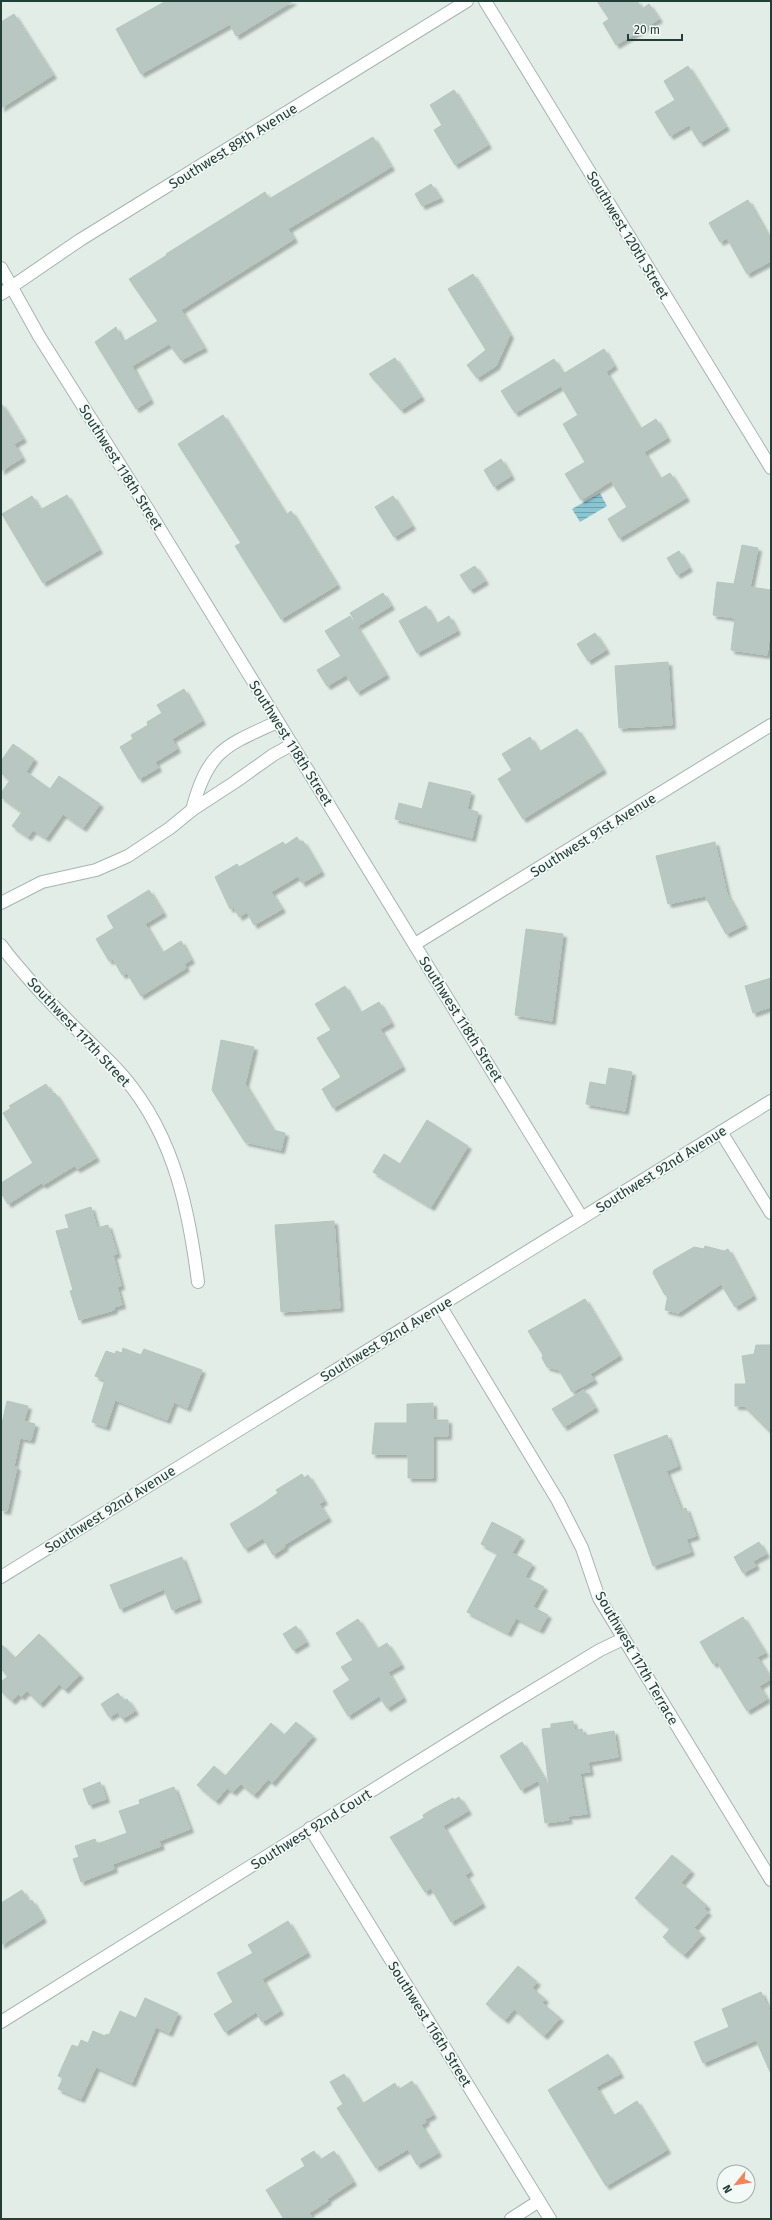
<svg xmlns="http://www.w3.org/2000/svg" width="772" height="2220" font-family="'Fira Sans',sans-serif">
  <defs>
    <pattern id="water-rules" width="6" height="5" patternUnits="userSpaceOnUse"><rect width="6" height="5" fill="#8ac5d2"/><path d="M0 2.5h6" fill="none" stroke="#70a1ab"/></pattern>
    <filter id="shadow"><feDropShadow dx="3.5" dy="3.5" stdDeviation="1" flood-color="#0004"/></filter>
  </defs>
  <rect width="100%" height="100%" fill="#e2ede8"/>
  <path fill="url(#water-rules)" d="M600,493L607,506L580,522L572,509Z"/>
  <g fill="#b8c7c1" stroke="#b5c6bf" filter="url(#shadow)">
    <path d="M166,1H293L236,36L230,24L141,74L116,29Z"/>
    <path d="M597,1H637L642,9L649,4L659,19L616,45L603,23L609,19Z"/>
    <path d="M14,14L53,75L1,108V22Z"/>
    <path d="M688,66L726,127L700,143L689,125L670,136L655,112L675,100L664,81Z"/>
    <path d="M454,90L488,145L455,165L434,130L442,125L430,105Z"/>
    <path d="M373,137L391,167L288,229L294,239L181,310L204,348L181,360L169,344L132,366L150,400L136,409L95,342L116,327L123,342L158,321L129,279L167,255L166,254L265,192L269,199Z"/>
    <path d="M431,184L440,198L422,206L415,194Z"/>
    <path d="M748,200L771,241V261L747,274L727,238L720,242L709,223Z"/>
    <path d="M473,274L510,335L496,366L477,378L467,365L486,350L448,289Z"/>
    <path d="M604,349L614,366L606,372L640,429L656,419L667,438L644,452L660,479L670,473L686,498L619,538L608,519L627,507L611,481L581,500L565,474L585,462L563,424L578,415L561,386L515,413L501,391L554,359L563,374Z"/>
    <path d="M395,358L421,397L401,410L369,374Z"/>
    <path d="M1,403L23,439L14,444L22,458L1,471Z"/>
    <path d="M223,415L286,515L291,511L337,585L281,619L235,546L241,543L178,444Z"/>
    <path d="M501,459L511,476L494,487L484,470Z"/>
    <path d="M67,495L99,550L43,583L2,514L32,496L40,510Z"/>
    <path d="M393,496L412,526L394,537L375,507Z"/>
    <path d="M742,545L758,548L750,587L771,590V623L767,655L731,650L735,618L713,615L717,582L734,584Z"/>
    <path d="M679,551L689,568L677,575L667,558Z"/>
    <path d="M475,566L485,581L470,590L460,575Z"/>
    <path d="M383,593L391,606L358,626L350,613Z"/>
    <path d="M426,606L436,624L449,616L457,631L417,653L399,621Z"/>
    <path d="M350,616L386,675L357,692L346,675L327,686L317,670L341,656L325,631Z"/>
    <path d="M595,633L606,650L588,661L577,644Z"/>
    <path d="M668,662L672,725L619,728L615,666Z"/>
    <path d="M184,689L202,721L172,739L177,749L155,762L158,768L139,779L120,747L133,739L131,735L148,725L147,722L162,713L157,705Z"/>
    <path d="M577,729L603,770L523,819L498,779L512,770L502,754L530,737L539,752Z"/>
    <path d="M13,744L34,759L26,772L50,789L59,776L100,804L83,828L63,814L46,838L33,830L28,837L12,826L22,812L1,797V793L10,780L1,773V761Z"/>
    <path d="M429,782L471,792L467,809L478,812L472,838L395,819L399,803L422,809Z"/>
    <path d="M297,837L300,842L303,841L321,872L302,883L298,876L271,892L282,909L254,925L247,912L239,917L234,907L230,909L215,877L237,864L239,867L283,842L285,845Z"/>
    <path d="M715,842L727,894L744,925L726,934L705,896L668,904L656,856Z"/>
    <path d="M149,890L163,913L145,924L162,953L181,941L191,960L184,964L186,968L141,996L127,973L122,975L113,959L109,961L96,939L114,928L107,916Z"/>
    <path d="M526,929L563,934L552,1021L515,1015Z"/>
    <path d="M771,978V1007L753,1013L745,986Z"/>
    <path d="M345,986L360,1013L379,1002L391,1023L380,1029L402,1067L333,1108L322,1089L341,1077L317,1038L331,1030L315,1004Z"/>
    <path d="M221,1040L254,1047L245,1084L273,1130L285,1133L281,1150L245,1142L212,1090Z"/>
    <path d="M609,1068L632,1072L625,1111L586,1104L590,1082L606,1085Z"/>
    <path d="M46,1084L52,1094L55,1093L96,1158L77,1169L74,1166L43,1185L41,1183L8,1204L1,1193V1183L33,1163L3,1113L11,1108L9,1106Z"/>
    <path d="M427,1120L468,1146L431,1207L373,1172L384,1154L400,1164Z"/>
    <path d="M91,1207L97,1228L108,1225L117,1254L113,1255L121,1286L117,1287L122,1305L114,1307V1310L79,1320L70,1291L73,1290L56,1231L69,1228L65,1215Z"/>
    <path d="M334,1221L340,1308L281,1312L275,1225Z"/>
    <path d="M705,1246L724,1251L728,1249L753,1296L735,1307L721,1284L678,1313L665,1310L668,1295H665L653,1273L654,1270L694,1247L704,1249Z"/>
    <path d="M585,1299L619,1356L590,1374L594,1380L572,1392L559,1370L547,1367L542,1358L543,1355L528,1331Z"/>
    <path d="M756,1345H771V1433L744,1406H735V1384H746L742,1356L754,1354Z"/>
    <path d="M123,1348L141,1355L144,1349L202,1370L187,1408L174,1402L167,1420L115,1400L106,1427L92,1422L105,1380L95,1376L106,1351L115,1354L116,1351L122,1353Z"/>
    <path d="M584,1390L595,1408L564,1427L552,1409Z"/>
    <path d="M7,1401L28,1406L24,1421L35,1424L31,1440L20,1438L14,1466L17,1467L7,1511L1,1510V1428Z"/>
    <path d="M433,1403V1420H448V1436H433V1478H408V1454H372L375,1423H407V1404Z"/>
    <path d="M667,1435L678,1466L666,1471L681,1510L686,1508L696,1536L686,1539L691,1552L653,1566L614,1455Z"/>
    <path d="M302,1474L304,1478L308,1475L324,1501L319,1504L328,1518L284,1545L285,1547L273,1555L263,1538L245,1549L230,1524L261,1505L278,1493L276,1490Z"/>
    <path d="M492,1522L521,1537L512,1553L532,1564L525,1577L544,1587L533,1607L548,1615L540,1630L516,1618L508,1633L467,1612L498,1553L481,1544Z"/>
    <path d="M759,1542L766,1554L753,1561L756,1566L743,1573L734,1557Z"/>
    <path d="M182,1557L198,1599L172,1610L164,1589L120,1609L110,1585Z"/>
    <path d="M743,1617L765,1653L757,1657L771,1679L759,1686L767,1699L747,1711L717,1662L713,1664L700,1642Z"/>
    <path d="M358,1619L377,1649L387,1643L401,1665L388,1672L403,1698L387,1708L379,1696L348,1716L333,1691L350,1680L341,1667L353,1660L336,1633Z"/>
    <path d="M296,1626L306,1642L293,1650L283,1634Z"/>
    <path d="M39,1634L80,1675L65,1690L59,1684L40,1704L27,1691L21,1697L19,1694L12,1701L1,1691V1682L8,1676L1,1669V1644L15,1658Z"/>
    <path d="M118,1693L123,1701L127,1699L135,1711L122,1719L118,1712L109,1717L101,1704Z"/>
    <path d="M573,1721L574,1730L582,1729L584,1736L614,1731L618,1757L588,1762L590,1772L580,1773L587,1814L567,1816L569,1820L545,1823L539,1780L521,1790L500,1756L522,1742L549,1787L542,1729L551,1728V1724Z"/>
    <path d="M296,1722L313,1736L272,1783L268,1779L254,1795L241,1784L233,1792L227,1788L216,1801L197,1785L214,1766L225,1776L271,1723L284,1735Z"/>
    <path d="M100,1782L106,1799L89,1805L83,1789Z"/>
    <path d="M174,1787L190,1829L159,1841L161,1846L113,1864L114,1869L81,1882L73,1859L79,1857L75,1846L95,1839L97,1844L127,1833L119,1811L140,1804L139,1800Z"/>
    <path d="M459,1797L468,1811L443,1826L470,1872L465,1875L482,1904L451,1922L431,1888L425,1892L390,1837L424,1818L423,1815L431,1810L453,1798L454,1800Z"/>
    <path d="M672,1855L691,1871L681,1883L707,1906L704,1909L708,1912L694,1928L702,1935L684,1955L663,1937L670,1929L635,1898Z"/>
    <path d="M22,1890L29,1902L32,1900L43,1919L1,1945V1903Z"/>
    <path d="M288,1921L307,1953L262,1979L280,2011L262,2022L256,2012L225,2032L214,2014L233,2002L217,1973L253,1953L248,1945Z"/>
    <path d="M518,1966L537,1982L532,1988L545,1999L542,2003L560,2018L544,2036L514,2009L505,2020L486,2004Z"/>
    <path d="M761,1992L771,2014V2074L756,2040L703,2063L694,2042L729,2027L722,2009Z"/>
    <path d="M145,1998L178,2013L169,2033L156,2027L132,2083L96,2067L81,2099L58,2089L63,2078L58,2076L72,2045L78,2047L81,2040L88,2043L93,2031L105,2036L106,2034L109,2035L120,2011L136,2018Z"/>
    <path d="M608,2054L620,2074L596,2087L613,2116L637,2101L667,2150L606,2186L548,2090Z"/>
    <path d="M344,2074L362,2104L395,2083L398,2090L412,2081L433,2115L425,2119L426,2122L421,2125L438,2153L417,2165L408,2149L376,2168L337,2108L343,2104L330,2082Z"/>
    <path d="M314,2151L320,2160L334,2151L353,2182L327,2199L328,2201L309,2213L313,2219H284L266,2190L305,2166L301,2159Z"/>
  </g>
  <g fill="none" stroke-linecap="round" stroke-linejoin="round">
    <defs>
      <g id="minor">
        <path d="M485,1L771,468"/>
        <path d="M1,268L39,336L147,508L582,1218"/>
        <path d="M1,294L80,240L467,1"/>
        <path d="M192,810C208,750 225,746 277,722"/>
        <path d="M1,903L42,882L96,870L128,856L170,828L192,810L235,782L273,755L291,745"/>
        <path d="M415,944L771,725"/>
        <path d="M1,945C7,954 15,963 22,971C50,1005 82,1034 113,1065C171,1125 188,1202 198,1282"/>
        <path d="M721,1132L771,1213"/>
        <path d="M441,1307L558,1501L582,1548L599,1598L771,1880"/>
        <path d="M1,1577C257,1418 515,1260 771,1101"/>
        <path d="M310,1828L550,2219"/>
        <path d="M1,2022L501,1710L600,1650L623,1639"/>
        <path d="M511,2219L539,2201"/>
      </g>
    </defs>
    <use href="#minor" stroke="#a5b5af" stroke-width="14"/>
    <use href="#minor" stroke="#fff" stroke-width="12"/>
  </g>
  <g text-anchor="middle" stroke-width="3.5" stroke-linejoin="round" paint-order="stroke">
    <g font-size="14" fill="#223e37" stroke="#f3f9f6">
      <text transform="translate(233 146) rotate(-32)" y="5">Southwest 89th Avenue</text>
      <text transform="translate(628 235) rotate(59)" y="5">Southwest 120th Street</text>
      <text transform="translate(121 467) rotate(58)" y="5">Southwest 118th Street</text>
      <text transform="translate(291 743) rotate(58)" y="5">Southwest 118th Street</text>
      <text transform="translate(593 835) rotate(-32)" y="5">Southwest 91st Avenue</text>
      <text transform="translate(461 1019) rotate(58)" y="5">Southwest 118th Street</text>
      <text transform="translate(79 1032) rotate(47)" y="5">Southwest 117th Street</text>
      <text transform="translate(661 1169) rotate(-32)" y="5">Southwest 92nd Avenue</text>
      <text transform="translate(386 1339) rotate(-31)" y="5">Southwest 92nd Avenue</text>
      <text transform="translate(110 1509) rotate(-32)" y="5">Southwest 92nd Avenue</text>
      <text transform="translate(637 1658) rotate(60)" y="5">Southwest 117th Terrace</text>
      <text transform="translate(311 1829) rotate(-32)" y="5">Southwest 92nd Court</text>
      <text transform="translate(430 2024) rotate(58)" y="5">Southwest 116th Street</text>
    </g>
  </g>
  <rect width="772" height="2220" fill="none" stroke="#223e37" stroke-width="4"/>
  <g transform="translate(736 2184) rotate(240)"><circle r="19" fill="#f3f9f6" stroke="#9faeaa"/>
  <path d="M0-3L7 15L0 10L-7 15Z" fill="#f3835a"/>
  <text y="-6" font-size="11" font-weight="bold" text-anchor="middle" fill="#223e37">N</text>
  </g>
  <path d="M628 34v6h54v-6" fill="none" stroke="#223e37" stroke-width="2"/>
  <text x="634" y="34" font-size="12" fill="#223e37" stroke="#f3f9f6" stroke-width="3" paint-order="stroke">20 m</text>
</svg>
